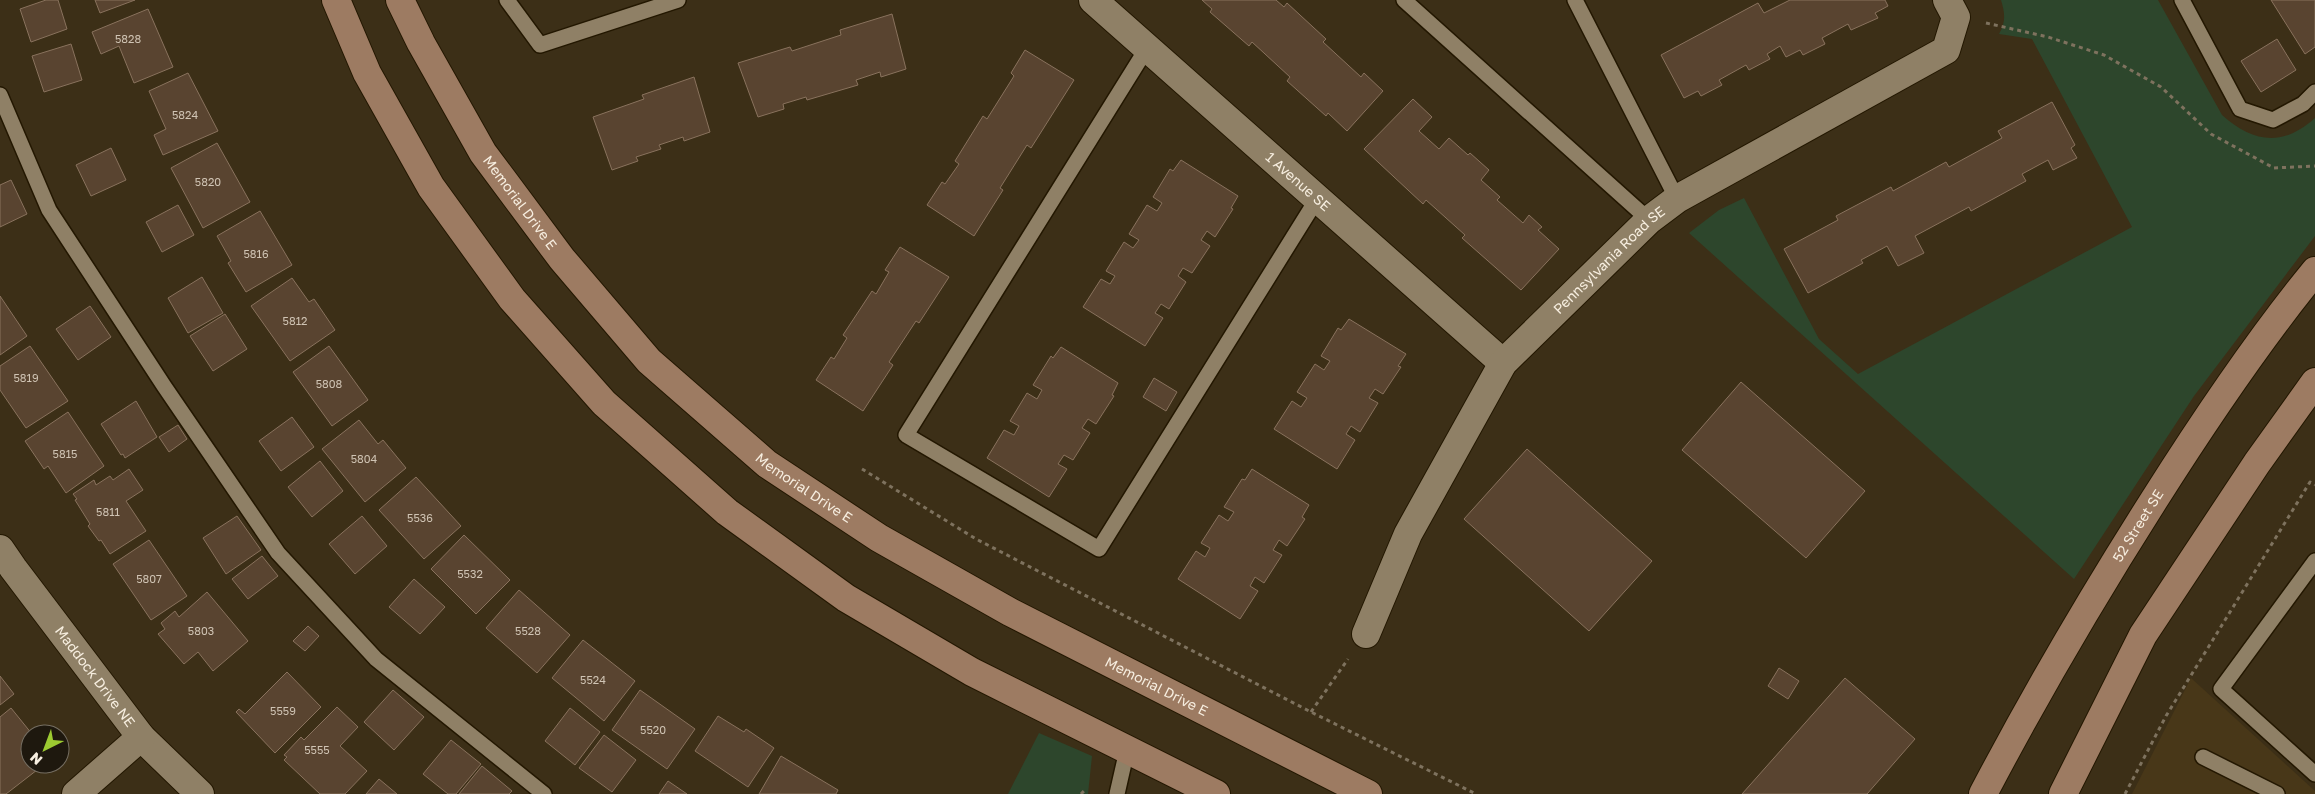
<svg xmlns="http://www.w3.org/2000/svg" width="2315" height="794" font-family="'Golos Text',sans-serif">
  <rect width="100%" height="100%" fill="#3c2f17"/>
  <path fill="#483718" d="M2191,678L2315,791V794H2132Z"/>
  <g fill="#2d462c">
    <path d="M2001,0H2158L2222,115C2253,143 2283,147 2315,118V236L2194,396L2074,579L1689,233L1719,210L1744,198L1819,339L1858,374L2132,227L2032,39L1999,34C2006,22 2005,13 2001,0Z"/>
    <path d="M1039,733L1092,756L1088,794H1008Z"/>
  </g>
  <g fill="#594430" stroke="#89725d">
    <path d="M46,0H58L67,29L31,42L20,9Z"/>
    <path d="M95,0H135L100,13Z"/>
    <path d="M1202,0H1276L1284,7L1287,3L1326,39L1323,42L1361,77L1364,73L1383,91L1347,131L1328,113L1326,116L1287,81L1290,77L1252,42L1249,46L1210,12L1212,9Z"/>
    <path d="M1790,0H1885L1888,6L1875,13L1878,18L1851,30L1848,24L1822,38L1825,44L1803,55L1800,50L1786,57L1780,46L1767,54L1770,59L1749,70L1746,65L1719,80L1722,85L1701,96L1698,91L1684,98L1661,55L1758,3L1764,13Z"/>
    <path d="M2271,0H2315V47L2305,54Z"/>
    <path d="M148,9L173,67L134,83L119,46L101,54L92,32Z"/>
    <path d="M892,14L906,69L881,77L880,72L856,80L858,85L807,100L806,97L783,104L784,109L758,117L738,63L790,47L792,51L841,35L840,30Z"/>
    <path d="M2277,39L2296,70L2261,92L2241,61Z"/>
    <path d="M71,44L82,80L44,92L32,56Z"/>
    <path d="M1025,50L1074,80L1031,148L1027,145L1000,188L1003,190L974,236L927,205L942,182L945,184L959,164L955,161L983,116L987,119L1014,76L1011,73Z"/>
    <path d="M188,73L218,131L163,155L154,135L166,129L149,91Z"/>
    <path d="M694,77L710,132L684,141L683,137L659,145L661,149L636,157L638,161L612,170L593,117L644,99L642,95Z"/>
    <path d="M1413,99L1432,117L1419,131L1439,149L1449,138L1468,155L1470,153L1489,170L1481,180L1500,197L1497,200L1523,223L1529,215L1542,227L1538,230L1559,249L1521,290L1462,238L1465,235L1426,200L1423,204L1364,149Z"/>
    <path d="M2052,102L2075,145L2071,148L2077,158L2053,170L2048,160L2022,174L2026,181L1971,211L1969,207L1915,236L1924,253L1898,266L1887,246L1861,260L1863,263L1808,293L1784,249L1838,220L1836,216L1891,187L1893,191L1946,162L1949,167L2002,138L1998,131Z"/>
    <path d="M217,143L250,202L203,228L171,168Z"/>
    <path d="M111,148L126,180L91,196L76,165Z"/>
    <path d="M1181,160L1238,196L1231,208L1233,209L1215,237L1207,231L1201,240L1210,246L1192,273L1183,268L1178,276L1186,282L1169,309L1161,304L1155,313L1163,318L1145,346L1083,307L1101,279L1110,284L1115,276L1106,271L1124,242L1133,248L1139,240L1129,234L1147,205L1157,211L1162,203L1153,197L1170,169L1173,171Z"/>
    <path d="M11,180L27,214L0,227V185Z"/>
    <path d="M178,205L194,235L162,252L146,222Z"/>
    <path d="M260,211L292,265L246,292L228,263L231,261L217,236Z"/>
    <path d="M900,247L949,277L919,323L916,321L889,362L893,365L863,411L816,380L831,357L834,359L847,338L843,335L872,291L876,294L889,272L885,270Z"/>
    <path d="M202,277L223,313L188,333L168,298Z"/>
    <path d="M292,278L309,302L314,299L335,330L290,361L251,306Z"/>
    <path d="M0,296L27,336L0,355Z"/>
    <path d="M90,306L111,337L78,360L56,329Z"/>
    <path d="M225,314L247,349L213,371L190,336Z"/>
    <path d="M1349,319L1406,354L1398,366L1401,367L1383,394L1375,389L1369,398L1378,403L1360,432L1351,426L1346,434L1355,440L1337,469L1274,429L1292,401L1301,407L1307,398L1297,392L1315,364L1324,370L1330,361L1321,356L1338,328L1341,330Z"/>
    <path d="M30,346L68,401L26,428L0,390V366Z"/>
    <path d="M329,346L368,400L332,426L293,372Z"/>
    <path d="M1061,347L1118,383L1112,395L1114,396L1096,424L1088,419L1082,428L1090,433L1073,460L1064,455L1058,464L1067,469L1049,497L987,458L1004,430L1014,435L1019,426L1010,421L1027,393L1037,399L1042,390L1033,385L1051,356L1053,358Z"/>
    <path d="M1154,378L1177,392L1166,411L1143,397Z"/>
    <path d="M1741,382L1865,491L1806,558L1682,450Z"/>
    <path d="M136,401L157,437L125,458L123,454L121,455L101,424Z"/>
    <path d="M68,412L104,466L66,493L48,466L44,469L25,441Z"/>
    <path d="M292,417L314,447L281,471L259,441Z"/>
    <path d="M359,420L378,444L383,440L406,468L365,502L322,449Z"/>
    <path d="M178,425L187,439L169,452L159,437Z"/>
    <path d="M1527,449L1652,561L1589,631L1464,519Z"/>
    <path d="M320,461L343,491L312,517L288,487Z"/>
    <path d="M129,469L143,490L126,501L146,531L110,554L101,540L99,541L88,526L90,524L75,500L77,499L73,494L94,480L96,485L110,476L113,480Z"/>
    <path d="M1252,469L1309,505L1302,517L1305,519L1287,546L1279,540L1273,550L1282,555L1264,583L1255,577L1250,586L1258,591L1240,619L1178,579L1196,551L1205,557L1210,548L1201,543L1219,515L1228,521L1234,512L1224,507L1242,479L1245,480Z"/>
    <path d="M416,477L461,526L424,559L379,510Z"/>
    <path d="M237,516L261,550L226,574L203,538Z"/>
    <path d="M362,516L387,546L355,574L329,544Z"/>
    <path d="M464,535L510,580L476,614L431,569Z"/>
    <path d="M149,540L187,596L151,620L113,564Z"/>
    <path d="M262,556L278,576L248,599L232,579Z"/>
    <path d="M414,579L445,607L420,634L389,607Z"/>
    <path d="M519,590L570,635L537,673L486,628Z"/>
    <path d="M207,592L248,641L213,671L198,652L184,664L158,634L165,629L161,623L175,611L179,617Z"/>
    <path d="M308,626L319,636L305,651L293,641Z"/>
    <path d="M583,640L635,681L604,721L552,678Z"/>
    <path d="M1779,668L1799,681L1788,699L1768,686Z"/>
    <path d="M287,672L321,707L275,753L236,712L239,709L245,714Z"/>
    <path d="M0,676L14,694L0,705Z"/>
    <path d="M1845,678L1915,739L1867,794H1742Z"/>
    <path d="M393,690L424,717L394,750L364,722Z"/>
    <path d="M640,690L695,729L667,769L612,730Z"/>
    <path d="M337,707L358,727L340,746L367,771L345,794H320L284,760L287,757L284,755L301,737L304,740Z"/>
    <path d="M11,708L32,734H30V744L21,751L30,764L37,770L6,794H0V717Z"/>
    <path d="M570,708L600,732L575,765L545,741Z"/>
    <path d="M718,716L744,732L746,729L774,748L748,787L695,751Z"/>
    <path d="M604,735L636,760L612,792L579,768Z"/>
    <path d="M451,740L481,764L456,794H448L423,774Z"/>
    <path d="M781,756L838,790L836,794H759Z"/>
    <path d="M482,766L512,791L509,794H459Z"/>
    <path d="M379,779L397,794H366Z"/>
    <path d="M668,781L687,794H659Z"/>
  </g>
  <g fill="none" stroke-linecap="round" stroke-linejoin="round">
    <defs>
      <g id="service">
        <path d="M507,0L540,45L678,0"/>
        <path d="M1404,0L1649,220"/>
        <path d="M1575,0L1677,199"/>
        <path d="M2182,0L2240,109L2273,120L2303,104L2315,92"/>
        <path d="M1147,48L906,435L1099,549L1317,199"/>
        <path d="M0,95L49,210L164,386L278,553L376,659L544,794"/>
        <path d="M2315,561L2221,689L2315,774"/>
        <path d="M2203,757L2277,794"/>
        <path d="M1117,794L1127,750"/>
      </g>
      <g id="minor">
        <path id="s1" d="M1093,0L1503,363"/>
        <path id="s2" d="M0,549L13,568L141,737L200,794"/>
        <path id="s3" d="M1366,634L1408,534L1503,363L1649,220L1677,199L1946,50L1956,17L1947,0"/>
        <path d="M76,794L141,737"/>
      </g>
      <g id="secondary">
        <path d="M336,0L367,73L431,187L512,299L604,403L727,512L846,598L972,672L1216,794"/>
        <path id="s4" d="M400,0L421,43L483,153L562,259L649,361L767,464L879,538L1010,612L1368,794"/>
        <path id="s5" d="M1983,794C2036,693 2093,596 2154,500C2204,421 2256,343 2315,271"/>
        <path d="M2063,794L2143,635L2257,463L2315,382"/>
      </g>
    </defs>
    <use href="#service" stroke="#231701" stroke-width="18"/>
    <use href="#minor" stroke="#231701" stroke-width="30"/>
    <use href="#secondary" stroke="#231701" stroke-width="30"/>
    <g stroke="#7e725e" stroke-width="3" stroke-dasharray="4 4" stroke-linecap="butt">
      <path d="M1986,23L2048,37L2104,55L2161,87L2211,134L2274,168L2315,166"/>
      <path d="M862,469L976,539L1311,712L1476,794"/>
      <path d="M1311,712L1348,659"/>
      <path d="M1081,794L1085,790"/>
      <path d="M2125,794L2166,716L2310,482L2315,485"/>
    </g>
    <use href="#service" stroke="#8f8066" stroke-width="15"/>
    <use href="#minor" stroke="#8f8066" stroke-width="28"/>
    <use href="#secondary" stroke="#9d7b62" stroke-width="28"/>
  </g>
  <g text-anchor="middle" stroke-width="5" stroke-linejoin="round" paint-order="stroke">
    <g font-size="11" fill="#d0c4b4">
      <text x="128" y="43">5828</text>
      <text x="185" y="119">5824</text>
      <text x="208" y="186">5820</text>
      <text x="256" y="258">5816</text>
      <text x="295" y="325">5812</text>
      <text x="26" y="382">5819</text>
      <text x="329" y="388">5808</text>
      <text x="65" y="458">5815</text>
      <text x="364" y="463">5804</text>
      <text x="108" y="516">5811</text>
      <text x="420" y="522">5536</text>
      <text x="470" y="578">5532</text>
      <text x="149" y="583">5807</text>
      <text x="201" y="635">5803</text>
      <text x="528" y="635">5528</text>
      <text x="593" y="684">5524</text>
      <text x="283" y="715">5559</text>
      <text x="653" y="734">5520</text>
      <text x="317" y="754">5555</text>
    </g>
    <g font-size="14" fill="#f7eee0" stroke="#1e180e">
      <text dy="5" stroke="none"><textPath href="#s1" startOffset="274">1 Avenue SE</textPath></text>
      <text dy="5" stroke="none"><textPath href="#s4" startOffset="236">Memorial Drive E</textPath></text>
      <text dy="5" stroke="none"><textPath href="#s3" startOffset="452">Pennsylvania Road SE</textPath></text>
      <text dy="5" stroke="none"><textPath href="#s4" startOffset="641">Memorial Drive E</textPath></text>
      <text dy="5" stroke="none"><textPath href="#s5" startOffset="310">52 Street SE</textPath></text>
      <text dy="5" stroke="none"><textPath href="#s2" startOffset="159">Maddock Drive NE</textPath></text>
      <text dy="5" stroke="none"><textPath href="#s4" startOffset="1046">Memorial Drive E</textPath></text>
    </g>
  </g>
  <g transform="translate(45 749) rotate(222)"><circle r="24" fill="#1e180e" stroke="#756e62"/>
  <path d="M0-4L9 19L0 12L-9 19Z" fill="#9cca31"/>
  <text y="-8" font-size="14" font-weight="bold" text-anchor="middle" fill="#f7eee0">N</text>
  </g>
</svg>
